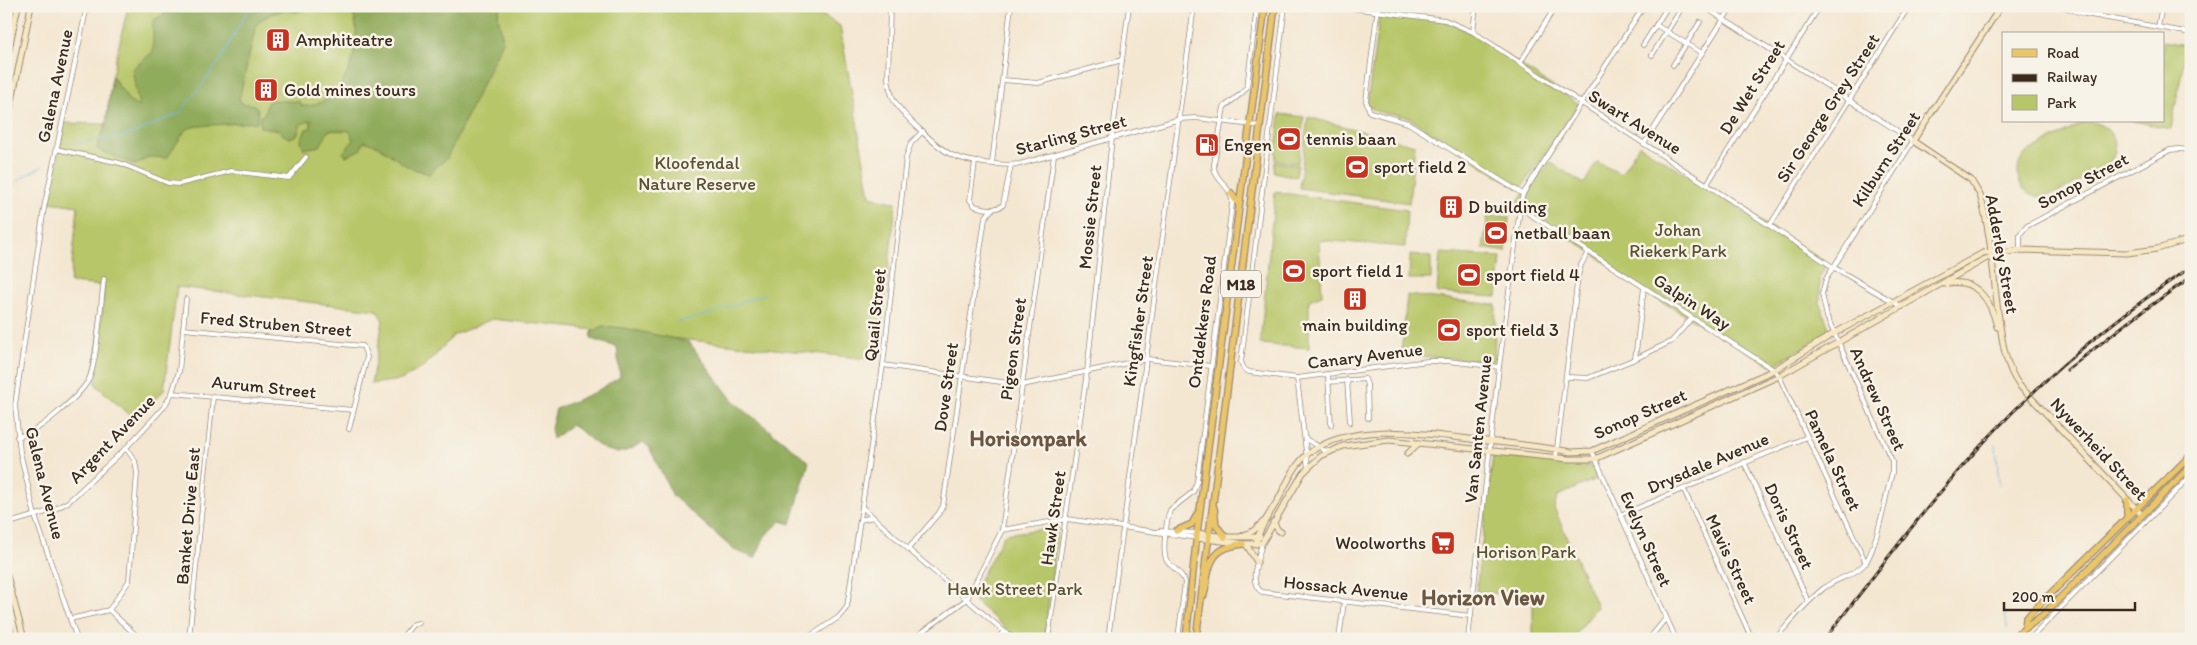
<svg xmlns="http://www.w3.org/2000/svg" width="2197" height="645" font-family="Itim,sans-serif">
  <rect width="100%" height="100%" fill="#f7f3e8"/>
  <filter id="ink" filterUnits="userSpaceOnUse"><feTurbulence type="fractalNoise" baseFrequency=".02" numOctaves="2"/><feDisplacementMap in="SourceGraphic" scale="10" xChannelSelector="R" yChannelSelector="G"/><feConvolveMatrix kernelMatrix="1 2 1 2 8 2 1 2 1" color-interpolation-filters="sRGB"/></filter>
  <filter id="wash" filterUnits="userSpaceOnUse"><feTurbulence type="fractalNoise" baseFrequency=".0096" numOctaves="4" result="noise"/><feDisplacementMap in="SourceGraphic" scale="20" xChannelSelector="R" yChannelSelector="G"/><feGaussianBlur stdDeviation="1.12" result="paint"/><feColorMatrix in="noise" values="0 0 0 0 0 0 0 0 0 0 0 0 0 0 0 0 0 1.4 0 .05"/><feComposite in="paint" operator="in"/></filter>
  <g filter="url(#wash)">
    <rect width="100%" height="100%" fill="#f4e7d2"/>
    <g fill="#b7c668" stroke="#797843">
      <path d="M128,6H808L840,26L870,196L896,203L878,360L492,319L454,335L425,366L401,380L371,384L383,321L377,310L177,287L164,390L136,421L96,385L104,286L70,283L78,206L49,202L64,123L106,124L112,76Z"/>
      <path d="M1380,11L1445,21L1472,33L1579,104L1520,190L1407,117C1394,113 1377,116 1367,104Z"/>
      <path d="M2163,41L2187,45L2171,129L2133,121H2163Z"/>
      <path d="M1280,114L1304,117L1298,163L1275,160Z"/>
      <path d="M1308,117L1415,145L1409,203L1299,188Z"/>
      <path d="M2089,122C2110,123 2124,146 2109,163C2103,170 2092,174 2083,179C2065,188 2034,211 2020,183C2016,173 2018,162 2025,154L2081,124Z"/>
      <path d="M1639,145L1827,263L1820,277V304L1830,331L1773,366L1647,293L1587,249L1518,207V201L1550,162L1584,184L1597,162L1621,174Z"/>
      <path d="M1275,162L1298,165L1296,177L1274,172Z"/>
      <path d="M1275,192L1407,210L1405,247L1319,240L1322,295L1309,300V348L1260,344Z"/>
      <path d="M1488,215L1509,217L1506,252L1483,248Z"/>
      <path d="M1440,253L1501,257L1497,297L1437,293Z"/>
      <path d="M1410,255L1431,257V279H1409Z"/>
      <path d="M1407,295L1496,305L1494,361L1401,355Z"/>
      <path d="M1493,455L1591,466L1598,478L1558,496L1554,508L1597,607L1572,639H1533V598L1476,591Z"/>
      <path d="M1058,527L1044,639H1018L970,597L1005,534Z"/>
    </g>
    <g fill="#91ab5c" stroke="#666a3d">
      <path d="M176,6H312L297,12L285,10L274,13L262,19L256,25L239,100L244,104C258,103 259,108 257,122L197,126L186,129L167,158L148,157L136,165L96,149L106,124L112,76L130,102L139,107L132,69L153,52V21Z"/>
      <path d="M350,6H500L498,16L503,41L447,158L429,174L408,167L378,146L364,141L360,150L346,156L343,153L353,141L350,131L329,130L320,146L304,149L301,140L306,129L311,128V120L301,124L297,135L290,138L283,135L279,130L260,127V116L264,115L267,103L273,100L300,102L302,106C345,108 368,40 350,6Z"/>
      <path d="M603,326L624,328L689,342L733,401L809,462L791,524L781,521L765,536L755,558L734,550L673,496L649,447L643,442C637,445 629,451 622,452C599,454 589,434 571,425L553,439L551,428L556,409L595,392L620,377L617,347L591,339L592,332Z"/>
    </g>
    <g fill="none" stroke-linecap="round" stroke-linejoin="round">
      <g stroke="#69b8e4" stroke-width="1">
        <path d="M71,143L124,137L180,113L219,62L250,6"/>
        <path d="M6,196C11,182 30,173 43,166"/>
        <path d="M677,322L715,313L722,308L735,306L746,300L765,294"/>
        <path d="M1996,445L1999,484"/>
        <path d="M2005,612L2007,628"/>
      </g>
    </g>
  </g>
  <g filter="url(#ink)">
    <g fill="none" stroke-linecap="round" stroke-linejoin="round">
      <defs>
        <g id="street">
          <path d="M890,6L888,78C889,85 890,93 894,100C901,114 938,148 952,155C969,163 1002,166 1020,164L1180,119L1196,118L1260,126"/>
          <path d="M1285,6L1241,362L1244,369L1249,372L1297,378L1428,361H1448L1499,367"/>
          <path d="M1336,6L1445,20L1473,32L1833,267L1902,307"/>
          <path d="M1378,6L1366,101L1370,112L1408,123L1523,194"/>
          <path d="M1703,6L1913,141L1826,279L1822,294L1827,317L1892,461V473C1886,494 1877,546 1866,562C1857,575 1836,578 1824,588C1805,603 1791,621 1775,639"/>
          <path d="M2061,6L2085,14L2191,33"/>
          <path d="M2085,14L2087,6"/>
          <path d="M1656,25L1668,6"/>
          <path d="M2158,27L2162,6"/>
          <path d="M1473,32L1476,6"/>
          <path d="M1643,45L1656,25L1702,53"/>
          <path d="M1652,55L1683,6"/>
          <path d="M1520,63L1556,6"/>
          <path d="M1673,65L1700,22"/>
          <path d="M1003,80L1038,83L1122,60"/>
          <path d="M1644,144L1732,6"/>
          <path d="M56,149L120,163L168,183L179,184L231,171L289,178L306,157"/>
          <path d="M975,162L970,200L975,206C985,209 995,211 1003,205L1011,165"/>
          <path d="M992,163L1011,6"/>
          <path d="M1707,184L1820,6"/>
          <path d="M1520,208L1774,370L1779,376L1866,563"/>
          <path d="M1770,225L1909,6"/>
          <path d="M2188,241L2191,224"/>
          <path d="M2020,250V234L2027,226L2170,150L2179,149L2191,150"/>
          <path d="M183,329L363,346L367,357L349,429"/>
          <path d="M1635,359L1644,288"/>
          <path d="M883,365L1022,385L1147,359L1211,366"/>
          <path d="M1328,374L1331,425"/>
          <path d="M1567,377L1588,378L1635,359L1672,341L1691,319"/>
          <path d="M1297,378L1308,468"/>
          <path d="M1347,380L1350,422"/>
          <path d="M1328,382L1365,379L1367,385L1368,418"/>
          <path d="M172,393L353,410"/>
          <path d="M17,437C33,433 43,425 56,414C67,405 80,394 88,381C97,366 101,300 104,279"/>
          <path d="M1305,438C1311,444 1318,444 1323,450L1329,451"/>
          <path d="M1592,451L1676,639"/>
          <path d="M1556,457L1578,276L1581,265L1588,252"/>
          <path d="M1744,462L1808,601"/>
          <path d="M1684,490L1752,639"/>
          <path d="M862,507L908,549L1013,639"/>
          <path d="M1620,515C1683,490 1744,462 1807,437"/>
          <path d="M860,520L873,517"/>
          <path d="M6,524L53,510L68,502L126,448L164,407L172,393L179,371L186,299"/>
          <path d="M1002,530L1067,519L1197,538"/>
          <path d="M1159,531L1197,533"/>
          <path d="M1262,543C1259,557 1247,583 1262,592L1471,616"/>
          <path d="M908,549L939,513L943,506L985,218L992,209"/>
          <path d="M109,610L140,639"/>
          <path d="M70,619L109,610L129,581L137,473L135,461L126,448"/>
          <path d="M77,639L35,516L20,452L15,405L44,208L87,6"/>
          <path d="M189,639L213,396"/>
          <path d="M401,639L413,624L419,623"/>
          <path d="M806,639L839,617L847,607L883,365L906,158L911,143L923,131"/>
          <path d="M913,639L967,599L1002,530L1054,155"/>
          <path d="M997,639L1004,631"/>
          <path d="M1048,639L1087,372L1112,138L1129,6"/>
          <path d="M1108,639L1194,6"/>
          <path d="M1178,639L1185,582C1182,572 1172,568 1167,561C1161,552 1167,519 1170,510L1193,492L1197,481L1232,204C1233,185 1213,181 1214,164L1224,107L1242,93L1247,87L1257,6"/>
          <path d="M1339,639L1344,602"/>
          <path d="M1468,639L1499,367L1521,201L1523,194L1644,6"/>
          <path d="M1649,639L1666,618"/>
          <path d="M2030,639L2191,476"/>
          <path d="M2187,639L2191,635"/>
        </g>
        <g id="secondary">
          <path d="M2001,6L1913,141L1971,180L1980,195C1991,232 1993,274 1998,312C2002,338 2004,364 2019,385L2142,515"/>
          <path d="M6,63L18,6"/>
          <path d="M6,130L31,6"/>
          <path d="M1944,284C1976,276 1991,300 1997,327"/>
          <path d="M1407,454L1419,443"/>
          <path d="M1273,522L1278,530L1281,532"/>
          <path d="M1197,533L1225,537H1260"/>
          <path d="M1242,536L1253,531L1263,522"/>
          <path d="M1197,538L1246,544L1262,543L1303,473L1321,456L1343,446L1389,440L1569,459H1595L1779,376L1985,259L2003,253L2020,250L2127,253L2157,249L2191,239"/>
          <path d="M1246,544L1257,562"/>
          <path d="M1256,544C1259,528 1270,513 1278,500C1286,485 1295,463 1309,453C1353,421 1427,434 1477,440C1508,443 1540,446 1571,452L1592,451L1774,370L1833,334L1983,253L1997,251L2003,253"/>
          <path d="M6,572L24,639"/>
          <path d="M6,616L13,639"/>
        </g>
        <g id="primary">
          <path d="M1231,193L1239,205"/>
          <path d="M1214,508L1216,525L1225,537"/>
          <path d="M2127,519V500"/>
          <path d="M1176,531L1192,524L1198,513"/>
          <path d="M1204,595C1210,565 1208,548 1243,544"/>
          <path d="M2025,627L2026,619L2031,613L2191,455"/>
          <path d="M1186,639L1197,533L1265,6"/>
          <path d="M1196,639L1275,6"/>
          <path d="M2011,639L2043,615L2191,466"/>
        </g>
      </defs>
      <use href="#street" stroke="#988878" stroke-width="5.5"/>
      <use href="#secondary" stroke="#988878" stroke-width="7"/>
      <use href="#primary" stroke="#988878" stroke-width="8"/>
      <use href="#street" stroke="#fff" stroke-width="4"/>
      <use href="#secondary" stroke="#f7e8c3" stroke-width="5"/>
      <use href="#primary" stroke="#ebc669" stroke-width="5.5"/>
      <defs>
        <g id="rail">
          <path d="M2067,370L2136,316L2191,277"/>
          <path d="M1825,639C1877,572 1928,503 1985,441C2046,375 2116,317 2191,267"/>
        </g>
      </defs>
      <use href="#rail" stroke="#3b2a1e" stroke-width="3"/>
      <use href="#rail" stroke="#f7f3e8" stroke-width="1" stroke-dasharray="4" stroke-linecap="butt"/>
    </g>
  </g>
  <defs>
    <symbol id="building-square" viewBox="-11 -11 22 22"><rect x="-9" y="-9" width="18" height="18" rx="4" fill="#c8321e" stroke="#f7f3e8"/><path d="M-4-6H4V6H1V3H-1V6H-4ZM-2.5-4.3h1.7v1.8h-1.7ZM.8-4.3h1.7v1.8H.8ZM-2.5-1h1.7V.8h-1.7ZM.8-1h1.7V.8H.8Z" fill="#fff"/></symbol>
    <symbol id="stadium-square" viewBox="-11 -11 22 22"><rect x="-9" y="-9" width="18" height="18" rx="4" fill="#c8321e" stroke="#f7f3e8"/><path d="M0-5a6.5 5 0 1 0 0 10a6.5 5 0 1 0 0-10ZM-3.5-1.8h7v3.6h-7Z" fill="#fff"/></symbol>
    <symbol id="fuel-square" viewBox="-11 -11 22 22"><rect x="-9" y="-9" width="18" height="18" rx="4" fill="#c8321e" stroke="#f7f3e8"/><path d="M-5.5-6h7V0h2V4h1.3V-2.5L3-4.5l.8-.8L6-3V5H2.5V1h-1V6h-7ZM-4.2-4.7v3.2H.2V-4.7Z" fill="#fff"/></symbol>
    <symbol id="supermarket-square" viewBox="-11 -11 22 22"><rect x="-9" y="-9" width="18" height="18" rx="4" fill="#c8321e" stroke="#f7f3e8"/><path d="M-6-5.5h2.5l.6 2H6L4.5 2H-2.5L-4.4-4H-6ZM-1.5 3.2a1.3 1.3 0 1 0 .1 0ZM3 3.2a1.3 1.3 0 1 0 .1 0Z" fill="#fff"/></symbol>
  </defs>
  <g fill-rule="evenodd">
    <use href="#building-square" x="264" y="26" width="28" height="28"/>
    <use href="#building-square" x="252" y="76" width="28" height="28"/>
    <use href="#stadium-square" x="1275" y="125" width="28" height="28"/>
    <use href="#fuel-square" x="1193" y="131" width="28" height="28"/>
    <use href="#stadium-square" x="1343" y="153" width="28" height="28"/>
    <use href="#building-square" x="1437" y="193" width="28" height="28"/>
    <use href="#stadium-square" x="1482" y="219" width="28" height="28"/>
    <use href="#stadium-square" x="1280" y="257" width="28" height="28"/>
    <use href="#stadium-square" x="1455" y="261" width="28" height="28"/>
    <use href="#building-square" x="1341" y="285" width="28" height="28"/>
    <use href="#stadium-square" x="1435" y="316" width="28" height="28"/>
    <use href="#supermarket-square" x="1429" y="529" width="28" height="28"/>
  </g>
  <g text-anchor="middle" stroke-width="5" stroke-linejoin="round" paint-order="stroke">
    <rect fill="#f7f3e8" stroke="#73665b" stroke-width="1" x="1221" y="270.5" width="40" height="27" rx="4"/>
    <g font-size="16" font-weight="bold" fill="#3b2a1e">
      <text x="1241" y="290">M18</text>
    </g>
    <g font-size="18" fill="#3b2a1e" stroke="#f7f3e8" text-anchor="start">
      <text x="296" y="46">Amphiteatre</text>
      <text x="284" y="96">Gold mines tours</text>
      <text x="1306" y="145">tennis baan</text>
      <text x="1224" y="151">Engen</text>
      <text x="1374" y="173">sport field 2</text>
      <text x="1468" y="213">D building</text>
      <text x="1514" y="239">netball baan</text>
      <text x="1312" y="277">sport field 1</text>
      <text x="1486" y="281">sport field 4</text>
      <text x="1355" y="331" text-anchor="middle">main building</text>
      <text x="1466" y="336">sport field 3</text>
      <text x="1426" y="549" text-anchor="end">Woolworths</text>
    </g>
    <g font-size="18" fill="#3b2a1e" stroke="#f7f3e8">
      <text transform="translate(55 86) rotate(-78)" y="6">Galena Avenue</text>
      <text transform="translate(1752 87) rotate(-58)" y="6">De Wet Street</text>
      <text transform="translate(1828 108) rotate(-57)" y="6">Sir George Grey Street</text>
      <text transform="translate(1635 122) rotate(32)" y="6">Swart Avenue</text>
      <text transform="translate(1071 135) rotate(-15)" y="6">Starling Street</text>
      <text transform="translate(1886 159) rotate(-57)" y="6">Kilburn Street</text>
      <text transform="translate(2083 181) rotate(-28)" y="6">Sonop Street</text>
      <text transform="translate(1090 217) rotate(-84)" y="6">Mossie Street</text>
      <text transform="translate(2002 254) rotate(80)" y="6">Adderley Street</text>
      <text transform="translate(1692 302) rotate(33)" y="6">Galpin Way</text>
      <text transform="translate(875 315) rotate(-84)" y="6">Quail Street</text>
      <text transform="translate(1138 321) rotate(-82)" y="6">Kingfisher Street</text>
      <text transform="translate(1202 322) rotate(-83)" y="6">Ontdekkers Road</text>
      <text transform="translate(276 324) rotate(5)" y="6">Fred Struben Street</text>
      <text transform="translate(1013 349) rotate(-82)" y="6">Pigeon Street</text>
      <text transform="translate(1365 356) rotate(-7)" y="6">Canary Avenue</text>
      <text transform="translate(264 387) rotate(6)" y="6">Aurum Street</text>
      <text transform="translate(946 387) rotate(-82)" y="6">Dove Street</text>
      <text transform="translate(1878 399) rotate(66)" y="6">Andrew Street</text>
      <text transform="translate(1640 414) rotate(-24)" y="6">Sonop Street</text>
      <text transform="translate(1478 429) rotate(-84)" y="6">Van Santen Avenue</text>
      <text transform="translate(112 439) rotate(-46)" y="6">Argent Avenue</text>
      <text transform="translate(2099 449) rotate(47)" y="6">Nywerheid Street</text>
      <text transform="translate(1833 460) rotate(65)" y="6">Pamela Street</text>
      <text transform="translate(1708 463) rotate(-23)" y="6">Drysdale Avenue</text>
      <text transform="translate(45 483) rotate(76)" y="6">Galena Avenue</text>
      <text transform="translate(188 516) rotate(-85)" y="6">Banket Drive East</text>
      <text transform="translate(1053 518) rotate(-82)" y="6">Hawk Street</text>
      <text transform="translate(1789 526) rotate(65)" y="6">Doris Street</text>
      <text transform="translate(1646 539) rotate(66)" y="6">Evelyn Street</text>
      <text transform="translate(1731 559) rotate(65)" y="6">Mavis Street</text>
      <text transform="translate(1346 588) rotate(6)" y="6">Hossack Avenue</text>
    </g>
    <g font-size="18" fill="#5a5130" stroke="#f7f3e8">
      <text x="697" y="169">Kloofendal<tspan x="697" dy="21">Nature Reserve</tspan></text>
      <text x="1678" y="236">Johan<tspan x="1678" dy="21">Riekerk Park</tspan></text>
      <text x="1526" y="558">Horison Park</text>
      <text x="1015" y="595">Hawk Street Park</text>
    </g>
    <g font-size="22" font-weight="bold" fill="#6c5541" stroke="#f7f3e8">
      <text x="1028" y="446">Horisonpark</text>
      <text x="1483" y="605">Horizon View</text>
    </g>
  </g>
  <rect width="2197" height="645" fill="none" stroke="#f7f3e8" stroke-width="25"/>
  <rect x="2002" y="32" width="162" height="90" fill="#f7f3e8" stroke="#aca397"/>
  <rect x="2012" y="49" width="25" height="8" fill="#ebc669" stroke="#aca397"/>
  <text x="2047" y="58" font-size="15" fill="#3b2a1e">Road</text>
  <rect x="2012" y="74" width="25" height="8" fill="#3b2a1e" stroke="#aca397"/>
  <text x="2047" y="82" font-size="15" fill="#3b2a1e">Railway</text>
  <rect x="2012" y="95" width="25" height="15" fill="#b7c668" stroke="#aca397"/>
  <text x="2047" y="108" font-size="15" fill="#3b2a1e">Park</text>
  <path d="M2004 602v8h131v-8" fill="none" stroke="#3b2a1e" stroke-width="2.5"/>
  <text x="2012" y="602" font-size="15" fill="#3b2a1e" stroke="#f7f3e8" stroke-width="4" paint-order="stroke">200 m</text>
</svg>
